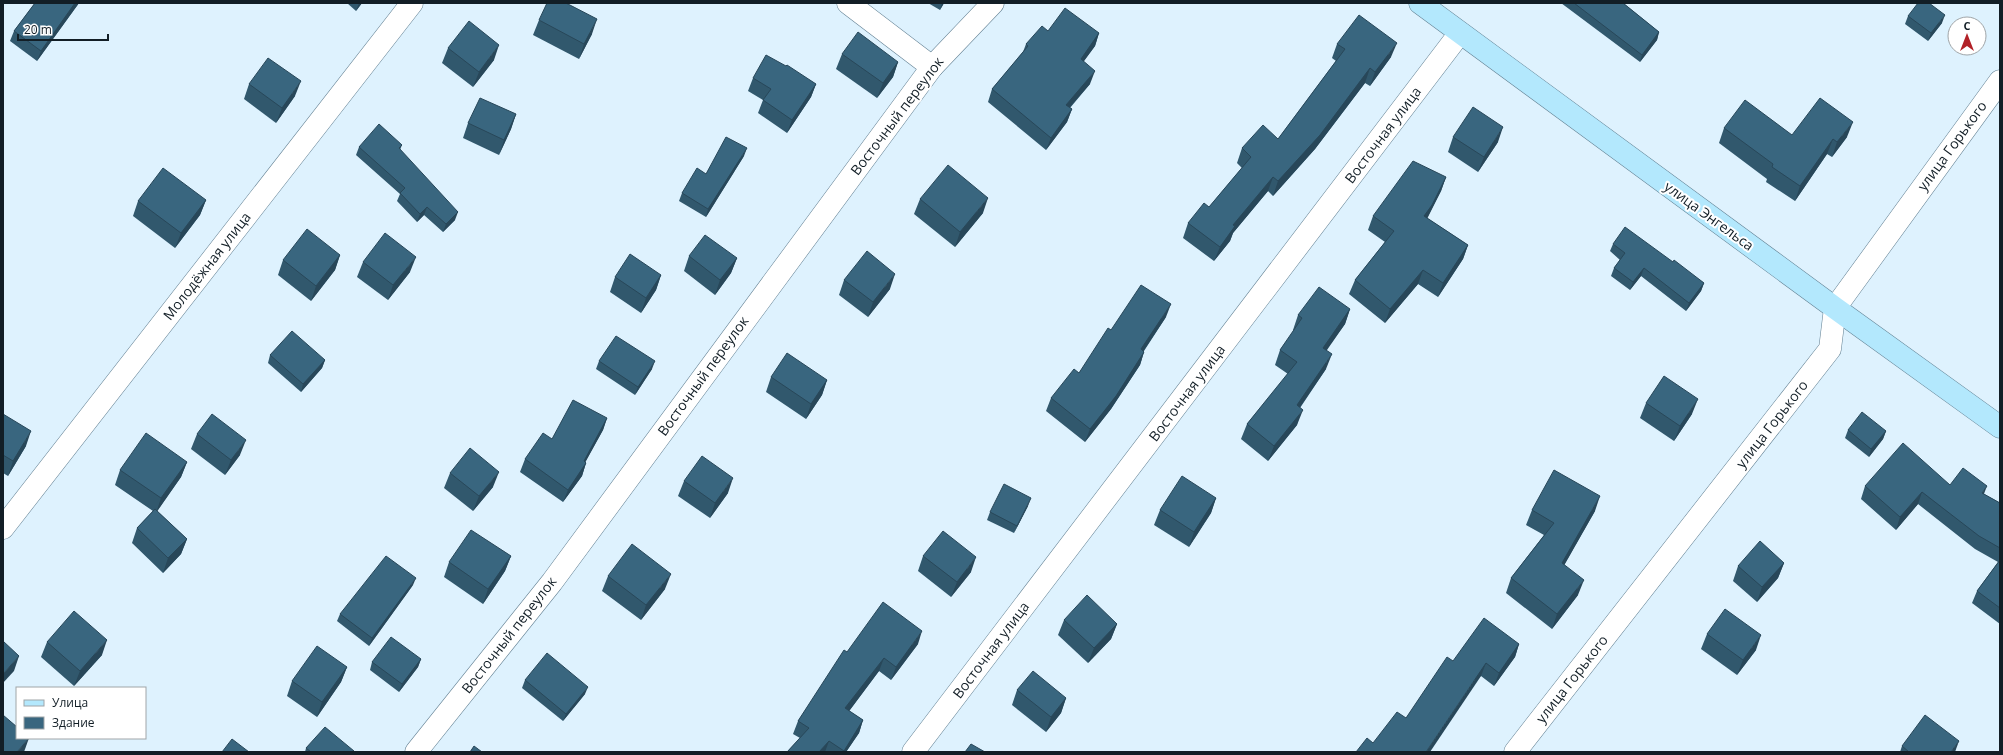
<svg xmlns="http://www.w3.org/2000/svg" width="2003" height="755" font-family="'Open Sans',sans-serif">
  <rect width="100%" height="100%" fill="#def2fe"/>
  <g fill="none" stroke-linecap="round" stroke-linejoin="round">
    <defs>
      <g id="street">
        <path d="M848,3L932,67"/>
        <path d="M3,528L412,3"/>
        <path d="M416,752L552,582L932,67L993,3"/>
        <path d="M913,752L1460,33"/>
        <path d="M1515,752L1830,349L1835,308L2000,81"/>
      </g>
      <path id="secondary" d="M1420,3L1835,308L2000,427"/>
    </defs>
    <use href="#street" stroke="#638193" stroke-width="23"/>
    <use href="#secondary" stroke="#638193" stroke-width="23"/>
    <use href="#street" stroke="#fff" stroke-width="22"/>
    <use href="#secondary" stroke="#b3e8fd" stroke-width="22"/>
  </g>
  <g fill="#31586d">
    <path d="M35,3H79L37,61L10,41L14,31Z"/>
    <path d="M347,3H362L356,11Z"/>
    <path d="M928,3H944L940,10Z"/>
    <path d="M1561,3H1623L1659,32L1657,40L1640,62Z"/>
    <path d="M1908,16L1942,23L1928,41L1905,24Z"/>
    <path d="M539,20L592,34L579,59L533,35Z"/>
    <path d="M1048,31L1099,33L1095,46L1083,62L1090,84L1070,108L1072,109L1067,122L1046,150L988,102L992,89L1023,52L1026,44Z"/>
    <path d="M1337,44L1391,57L1370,86L1365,83L1315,149L1273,196L1268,191L1233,233L1230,241L1214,261L1183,238L1188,223L1209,207L1242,168L1237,163L1242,148L1278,139L1336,61L1332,58Z"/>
    <path d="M448,48L494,60L473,87L442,63Z"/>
    <path d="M842,54L898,62L893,77L877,98L836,69Z"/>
    <path d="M753,78L816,84L811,97L787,133L758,113L763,100L748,91Z"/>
    <path d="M249,84L295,96L276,123L244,99Z"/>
    <path d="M516,114L511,129L499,155L463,138L468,123Z"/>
    <path d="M1724,128L1792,135L1847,137L1832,157L1827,154L1795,201L1766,182L1767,179L1719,143Z"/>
    <path d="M1453,137L1498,142L1478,172L1448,152Z"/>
    <path d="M402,145L400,150L455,220L443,232L424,215L417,222L397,201L400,194L356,155L359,147Z"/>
    <path d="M744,156L706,217L679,201L682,193L706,174Z"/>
    <path d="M1446,177L1441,191L1427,218L1468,245L1463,259L1438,297L1418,284L1385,323L1349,294L1355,280L1385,242L1368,230L1373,216Z"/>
    <path d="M920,199L983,213L955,247L914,214Z"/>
    <path d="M206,200L200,215L175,248L133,216L138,201Z"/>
    <path d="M1613,244L1673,262L1704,283L1701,291L1686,311L1641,276L1630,290L1611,276L1614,268L1620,260L1610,251Z"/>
    <path d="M340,255L335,270L311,301L278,275L283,260Z"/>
    <path d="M689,256L737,258L731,273L715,295L684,271Z"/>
    <path d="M363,262L410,272L388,300L357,277Z"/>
    <path d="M661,275L656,290L641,313L610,292L615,277Z"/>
    <path d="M844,280L890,289L868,317L839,295Z"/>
    <path d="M1350,309L1345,324L1326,350V369L1300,408L1297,425L1268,461L1241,439L1247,424L1288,374L1275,365L1280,350L1294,331L1293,330L1298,315Z"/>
    <path d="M1166,317L1144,351V352L1140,365L1111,409L1085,442L1046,411L1051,398L1079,373L1111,330Z"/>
    <path d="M270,355L325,360L322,368L301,392L268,363Z"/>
    <path d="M599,361L652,369L635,395L596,369Z"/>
    <path d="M771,377L827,380L822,395L806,419L766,392Z"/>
    <path d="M1646,403L1692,414L1674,441L1640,418Z"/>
    <path d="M3,414L26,446L8,476L3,473Z"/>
    <path d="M607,418L603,430L585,462L586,463L582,476L563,502L520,472L525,459L552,439Z"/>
    <path d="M1848,430L1886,431L1883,439L1869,457L1845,438Z"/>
    <path d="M197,434L240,455L225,475L191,449Z"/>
    <path d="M187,462L181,477L157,511L187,539L181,554L163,573L132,543L137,528L153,511L115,485L120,470Z"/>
    <path d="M450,473L493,487L473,511L444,488Z"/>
    <path d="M684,481L728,493L710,518L678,496Z"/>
    <path d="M1950,485L1984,494L2000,503V624L1972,603L1977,591L1998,562L1975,549L1918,504L1896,530L1861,499L1865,486Z"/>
    <path d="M1216,498L1211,513L1189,547L1154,525L1160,510Z"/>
    <path d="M1028,506L1014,533L987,520L990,512Z"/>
    <path d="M1532,510L1595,511L1564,565L1578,595L1552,629L1506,593L1511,578L1544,535L1526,525Z"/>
    <path d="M511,556L505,571L483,604L444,577L449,562Z"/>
    <path d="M923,556L971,572L951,597L918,571Z"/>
    <path d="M1784,563L1778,578L1757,602L1733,581L1738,566Z"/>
    <path d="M608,576L665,589L641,620L602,591Z"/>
    <path d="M413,585L369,646L337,621L340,614Z"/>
    <path d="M1064,620L1117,624L1111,639L1088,663L1058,635Z"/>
    <path d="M1707,634L1756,650L1737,675L1701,649Z"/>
    <path d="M47,642L102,655L74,686L41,657Z"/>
    <path d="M918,644L891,680L879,671L849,711L863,720L859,733L846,752H787L800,738L793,734L798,721L847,652Z"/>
    <path d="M1519,644L1515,657L1494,686L1481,676L1373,743L1406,718L1453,661Z"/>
    <path d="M421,659L418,667L399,692L370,670L372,662Z"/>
    <path d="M347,667L341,682L317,717L287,696L292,681Z"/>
    <path d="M525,680L585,694L563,721L522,688Z"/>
    <path d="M1017,690L1066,698L1061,713L1046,732L1012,705Z"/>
    <path d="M1902,746L1955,752H1900Z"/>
    <path d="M306,748L353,752H305Z"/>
  </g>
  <g fill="#284759">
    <path d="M75,3H79L37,61L41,51Z"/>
    <path d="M359,3H362L356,11Z"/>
    <path d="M942,3H944L940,10Z"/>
    <path d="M1945,15L1942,23L1928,41L1931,33Z"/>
    <path d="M597,19L592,34L579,59L584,44Z"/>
    <path d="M1659,32L1657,40L1640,62L1642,55Z"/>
    <path d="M1099,33L1095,46L1076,72L1081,59Z"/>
    <path d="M1397,43L1391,57L1370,86L1375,72Z"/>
    <path d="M499,45L494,60L473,87L479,72Z"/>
    <path d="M898,62L893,77L877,98L883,83Z"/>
    <path d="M1370,68L1365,83L1315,149L1273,196L1278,181Z"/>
    <path d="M1095,71L1090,84L1061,117L1066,105Z"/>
    <path d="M301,81L295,96L276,123L282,108Z"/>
    <path d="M816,84L811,97L787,133L792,120Z"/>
    <path d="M1072,109L1067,122L1046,150L1051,138Z"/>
    <path d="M516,114L511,129L499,155L504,140Z"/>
    <path d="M1853,122L1847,137L1832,157L1837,142Z"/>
    <path d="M1503,127L1498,142L1478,172L1484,157Z"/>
    <path d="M1833,139L1827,154L1795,201L1800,186Z"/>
    <path d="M747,148L744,156L706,217L708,209Z"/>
    <path d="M1273,177L1268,191L1233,233L1230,241L1214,261L1220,247L1233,225Z"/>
    <path d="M1446,177L1441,191L1427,219L1424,216Z"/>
    <path d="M988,198L983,213L955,247L960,232Z"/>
    <path d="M206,200L200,215L175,248L181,233Z"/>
    <path d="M427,207L424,215L417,222L420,214Z"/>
    <path d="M458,212L455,220L443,232L446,224Z"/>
    <path d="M1468,245L1463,259L1438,297L1443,283Z"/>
    <path d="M340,255L335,270L311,301L316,286Z"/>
    <path d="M416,257L410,272L388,300L393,285Z"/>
    <path d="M737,258L731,273L715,295L720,280Z"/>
    <path d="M1644,268L1641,276L1630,290L1633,282Z"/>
    <path d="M1423,270L1418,284L1385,323L1390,309Z"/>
    <path d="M895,274L890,289L868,317L873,302Z"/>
    <path d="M661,275L656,290L641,313L646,298Z"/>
    <path d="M1704,283L1701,291L1686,311L1689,303Z"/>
    <path d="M1171,304L1166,317L1136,362L1141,349Z"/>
    <path d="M1350,309L1345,324L1318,363L1323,348Z"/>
    <path d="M1144,352L1140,365L1111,409L1085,442L1090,429Z"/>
    <path d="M1332,354L1326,369L1291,420L1297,405Z"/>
    <path d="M325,360L322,368L301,392L303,384Z"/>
    <path d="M655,361L652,369L635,395L638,387Z"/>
    <path d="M827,380L822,395L806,419L811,404Z"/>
    <path d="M1698,399L1692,414L1674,441L1680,426Z"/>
    <path d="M1303,410L1297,425L1268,461L1274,446Z"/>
    <path d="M607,418L603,430L580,472L586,463L582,476L563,502L568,490Z"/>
    <path d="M31,431L26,446L8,476L13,461Z"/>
    <path d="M1886,431L1883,439L1869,457L1871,449Z"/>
    <path d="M246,440L240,455L225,475L231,460Z"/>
    <path d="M187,462L181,477L156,513L161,498Z"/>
    <path d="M499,472L493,487L473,511L479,496Z"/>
    <path d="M733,478L728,493L710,518L715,503Z"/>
    <path d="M1987,486L1982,499V493Z"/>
    <path d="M1922,492L1918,504L1896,530L1900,517Z"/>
    <path d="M1600,496L1595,511L1557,578L1562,563Z"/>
    <path d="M1031,498L1028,506L1014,533L1017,526Z"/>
    <path d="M1216,498L1211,513L1189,547L1194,532Z"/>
    <path d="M187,539L181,554L163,573L168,558Z"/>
    <path d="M511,556L505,571L483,604L488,589Z"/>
    <path d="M976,557L971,572L951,597L957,582Z"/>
    <path d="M1784,563L1778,578L1757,602L1762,587Z"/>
    <path d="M671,574L665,589L641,620L646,605Z"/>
    <path d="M416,578L413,585L369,646L372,638Z"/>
    <path d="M1584,580L1578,595L1552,629L1557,614Z"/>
    <path d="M1117,624L1111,639L1088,663L1094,648Z"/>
    <path d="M922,631L918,644L891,680L896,667Z"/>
    <path d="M1761,635L1756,650L1737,675L1743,660Z"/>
    <path d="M107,640L102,655L74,686L80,671Z"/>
    <path d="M1519,644L1515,657L1494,686L1499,673Z"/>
    <path d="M19,656L14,671L3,683V674Z"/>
    <path d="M884,658L879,671L841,722L845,708Z"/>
    <path d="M421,659L418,667L399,692L402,684Z"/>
    <path d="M1486,663L1481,676L1430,752H1426Z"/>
    <path d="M347,667L341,682L317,717L322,702Z"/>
    <path d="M588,687L585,694L563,721L566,714Z"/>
    <path d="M1066,698L1061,713L1046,732L1051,717Z"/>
    <path d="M863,720L859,733L846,752H843Z"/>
    <path d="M29,738L24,752H17Z"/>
    <path d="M829,741L825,752H819Z"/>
    <path d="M1959,741L1955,752H1951Z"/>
  </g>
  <g fill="#39667f" stroke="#284759">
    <path d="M35,3H75L41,51L14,31Z"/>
    <path d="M547,3H566L597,19L584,44L539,20Z"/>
    <path d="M1574,3H1623L1659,32L1642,55Z"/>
    <path d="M1918,3H1929L1945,15L1931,33L1908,16Z"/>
    <path d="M1065,8L1099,33L1081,59L1095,71L1066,105L1072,109L1051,138L992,89L1028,46L1026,44L1042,26L1048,31Z"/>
    <path d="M1359,15L1397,43L1375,72L1370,68L1320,135L1278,181L1273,177L1233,225L1235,226L1220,247L1188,223L1204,203L1209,207L1251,157L1242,148L1263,125L1278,139L1345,49L1337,44Z"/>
    <path d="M469,21L499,45L479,72L448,48Z"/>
    <path d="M858,32L898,62L883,83L842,54Z"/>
    <path d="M766,55L786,66L787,65L816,84L792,120L763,100L771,89L753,78Z"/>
    <path d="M268,58L301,81L282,108L249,84Z"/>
    <path d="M480,98L516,114L504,140L468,123Z"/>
    <path d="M1820,98L1853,122L1837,142L1833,139L1800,186L1772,167L1773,164L1724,128L1745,100L1792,135Z"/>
    <path d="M1473,107L1503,127L1484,157L1453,137Z"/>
    <path d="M379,124L402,145L399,148L458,212L446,224L427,207L420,214L400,193L405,188L359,147Z"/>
    <path d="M726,137L747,148L708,209L682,193L697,168L706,174Z"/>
    <path d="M1413,161L1446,177L1432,205L1424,216L1468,245L1443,283L1423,270L1390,309L1355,280L1394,231L1373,216Z"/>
    <path d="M948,165L988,198L960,232L920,199Z"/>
    <path d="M163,168L206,200L181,233L138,201Z"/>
    <path d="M1625,227L1673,262L1674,260L1704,283L1689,303L1644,268L1633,282L1614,268L1625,253L1613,244Z"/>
    <path d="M307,229L340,255L316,286L283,260Z"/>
    <path d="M385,233L416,257L393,285L363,262Z"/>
    <path d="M705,235L737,258L720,280L689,256Z"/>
    <path d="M867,251L895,274L873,302L844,280Z"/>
    <path d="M630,254L661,275L646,298L615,277Z"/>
    <path d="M1141,285L1171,304L1141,349L1144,352L1116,396L1090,429L1051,398L1074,369L1079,373L1108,328L1111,330Z"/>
    <path d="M1319,287L1350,309L1323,348L1332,354L1297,405L1303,410L1274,446L1247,424L1297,362L1280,350L1302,318L1298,315Z"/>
    <path d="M292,331L325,360L303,384L270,355Z"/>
    <path d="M616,336L655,361L638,387L599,361Z"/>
    <path d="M787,353L827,380L811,404L771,377Z"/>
    <path d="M1664,376L1698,399L1680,426L1646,403Z"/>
    <path d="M573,400L607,418L584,461L586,463L568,490L525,459L543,433L552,439Z"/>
    <path d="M1862,412L1886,431L1871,449L1848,430Z"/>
    <path d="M3,414L31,431L13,461L3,455Z"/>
    <path d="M212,414L246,440L231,460L197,434Z"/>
    <path d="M146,433L187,462L161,498L120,470Z"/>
    <path d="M1903,443L1950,485L1963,468L1987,486L1982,493L2000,503V548L1979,536L1922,492L1900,517L1865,486Z"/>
    <path d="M470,448L499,472L479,496L450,473Z"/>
    <path d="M702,456L733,478L715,503L684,481Z"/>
    <path d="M1554,470L1600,496L1562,563L1584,580L1557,614L1511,578L1554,523L1532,510Z"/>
    <path d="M1182,476L1216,498L1194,532L1160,510Z"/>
    <path d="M1004,484L1031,498L1017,526L990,512Z"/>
    <path d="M155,509L187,539L168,558L137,528Z"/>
    <path d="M471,530L511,556L488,589L449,562Z"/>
    <path d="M943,531L976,557L957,582L923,556Z"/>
    <path d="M1760,541L1784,563L1762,587L1738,566Z"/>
    <path d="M632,544L671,574L646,605L608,576Z"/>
    <path d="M386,556L416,578L372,638L340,614Z"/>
    <path d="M2000,560V608L1977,591Z"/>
    <path d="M1087,595L1117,624L1094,648L1064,620Z"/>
    <path d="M883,602L922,631L896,667L884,658L845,708L863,720L844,751L829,741L819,752H787L809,728L798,721L844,650L847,652Z"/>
    <path d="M1725,609L1761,635L1743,660L1707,634Z"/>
    <path d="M74,611L107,640L80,671L47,642Z"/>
    <path d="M1484,618L1519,644L1499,673L1486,663L1426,752H1356L1367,738L1373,743L1397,712L1406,718L1447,657L1453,661Z"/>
    <path d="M391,637L421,659L402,684L372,662Z"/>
    <path d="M3,641L19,656L3,674Z"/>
    <path d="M317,646L347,667L322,702L292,681Z"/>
    <path d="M547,653L588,687L566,714L525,680Z"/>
    <path d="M1033,671L1066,698L1051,717L1017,690Z"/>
    <path d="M3,715L17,727V738H29L17,752H3Z"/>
    <path d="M1925,715L1959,741L1951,752H1909L1902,746Z"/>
    <path d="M325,727L354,751L353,752H311L306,748Z"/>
    <path d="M232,739L249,752H222Z"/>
    <path d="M971,744L985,752H965Z"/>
    <path d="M474,746L482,752H470Z"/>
  </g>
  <g text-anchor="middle" stroke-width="4" stroke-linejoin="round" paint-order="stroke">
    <g font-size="14" fill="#121e26" stroke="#fff">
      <text transform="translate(897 116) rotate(-53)" y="5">Восточный переулок</text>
      <text transform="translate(1383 135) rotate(-53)" y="5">Восточная улица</text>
      <text transform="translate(1952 146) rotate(-54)" y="5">улица Горького</text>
      <text transform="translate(1709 216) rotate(36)" y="5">улица Энгельса</text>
      <text transform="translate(207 266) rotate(-52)" y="5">Молодёжная улица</text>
      <text transform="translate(703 376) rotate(-54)" y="5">Восточный переулок</text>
      <text transform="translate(1187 393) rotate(-53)" y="5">Восточная улица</text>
      <text transform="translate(1772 424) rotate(-52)" y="5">улица Горького</text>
      <text transform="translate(509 635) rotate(-52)" y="5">Восточный переулок</text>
      <text transform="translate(991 650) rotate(-53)" y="5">Восточная улица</text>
      <text transform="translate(1572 679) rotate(-52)" y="5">улица Горького</text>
    </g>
  </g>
  <rect width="2003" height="755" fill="none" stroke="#121e26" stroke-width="8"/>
  <rect x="16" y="687" width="130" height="52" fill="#ffffff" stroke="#a0a5a8"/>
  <rect x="24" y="700" width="20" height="6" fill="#b3e8fd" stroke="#a0a5a8"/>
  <text x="52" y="707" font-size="12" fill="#121e26">Улица</text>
  <rect x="24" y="717" width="20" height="12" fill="#39667f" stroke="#a0a5a8"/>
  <text x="52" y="727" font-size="12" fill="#121e26">Здание</text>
  <g transform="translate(1967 36)"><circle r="19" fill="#ffffff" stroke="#a0a5a8"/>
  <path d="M0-3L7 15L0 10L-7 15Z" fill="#b22127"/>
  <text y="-6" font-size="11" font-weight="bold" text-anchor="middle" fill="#121e26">С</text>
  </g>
  <path d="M18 34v6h90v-6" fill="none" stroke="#121e26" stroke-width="2"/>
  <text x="24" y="34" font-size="12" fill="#121e26" stroke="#ffffff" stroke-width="3" paint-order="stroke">20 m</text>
</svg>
